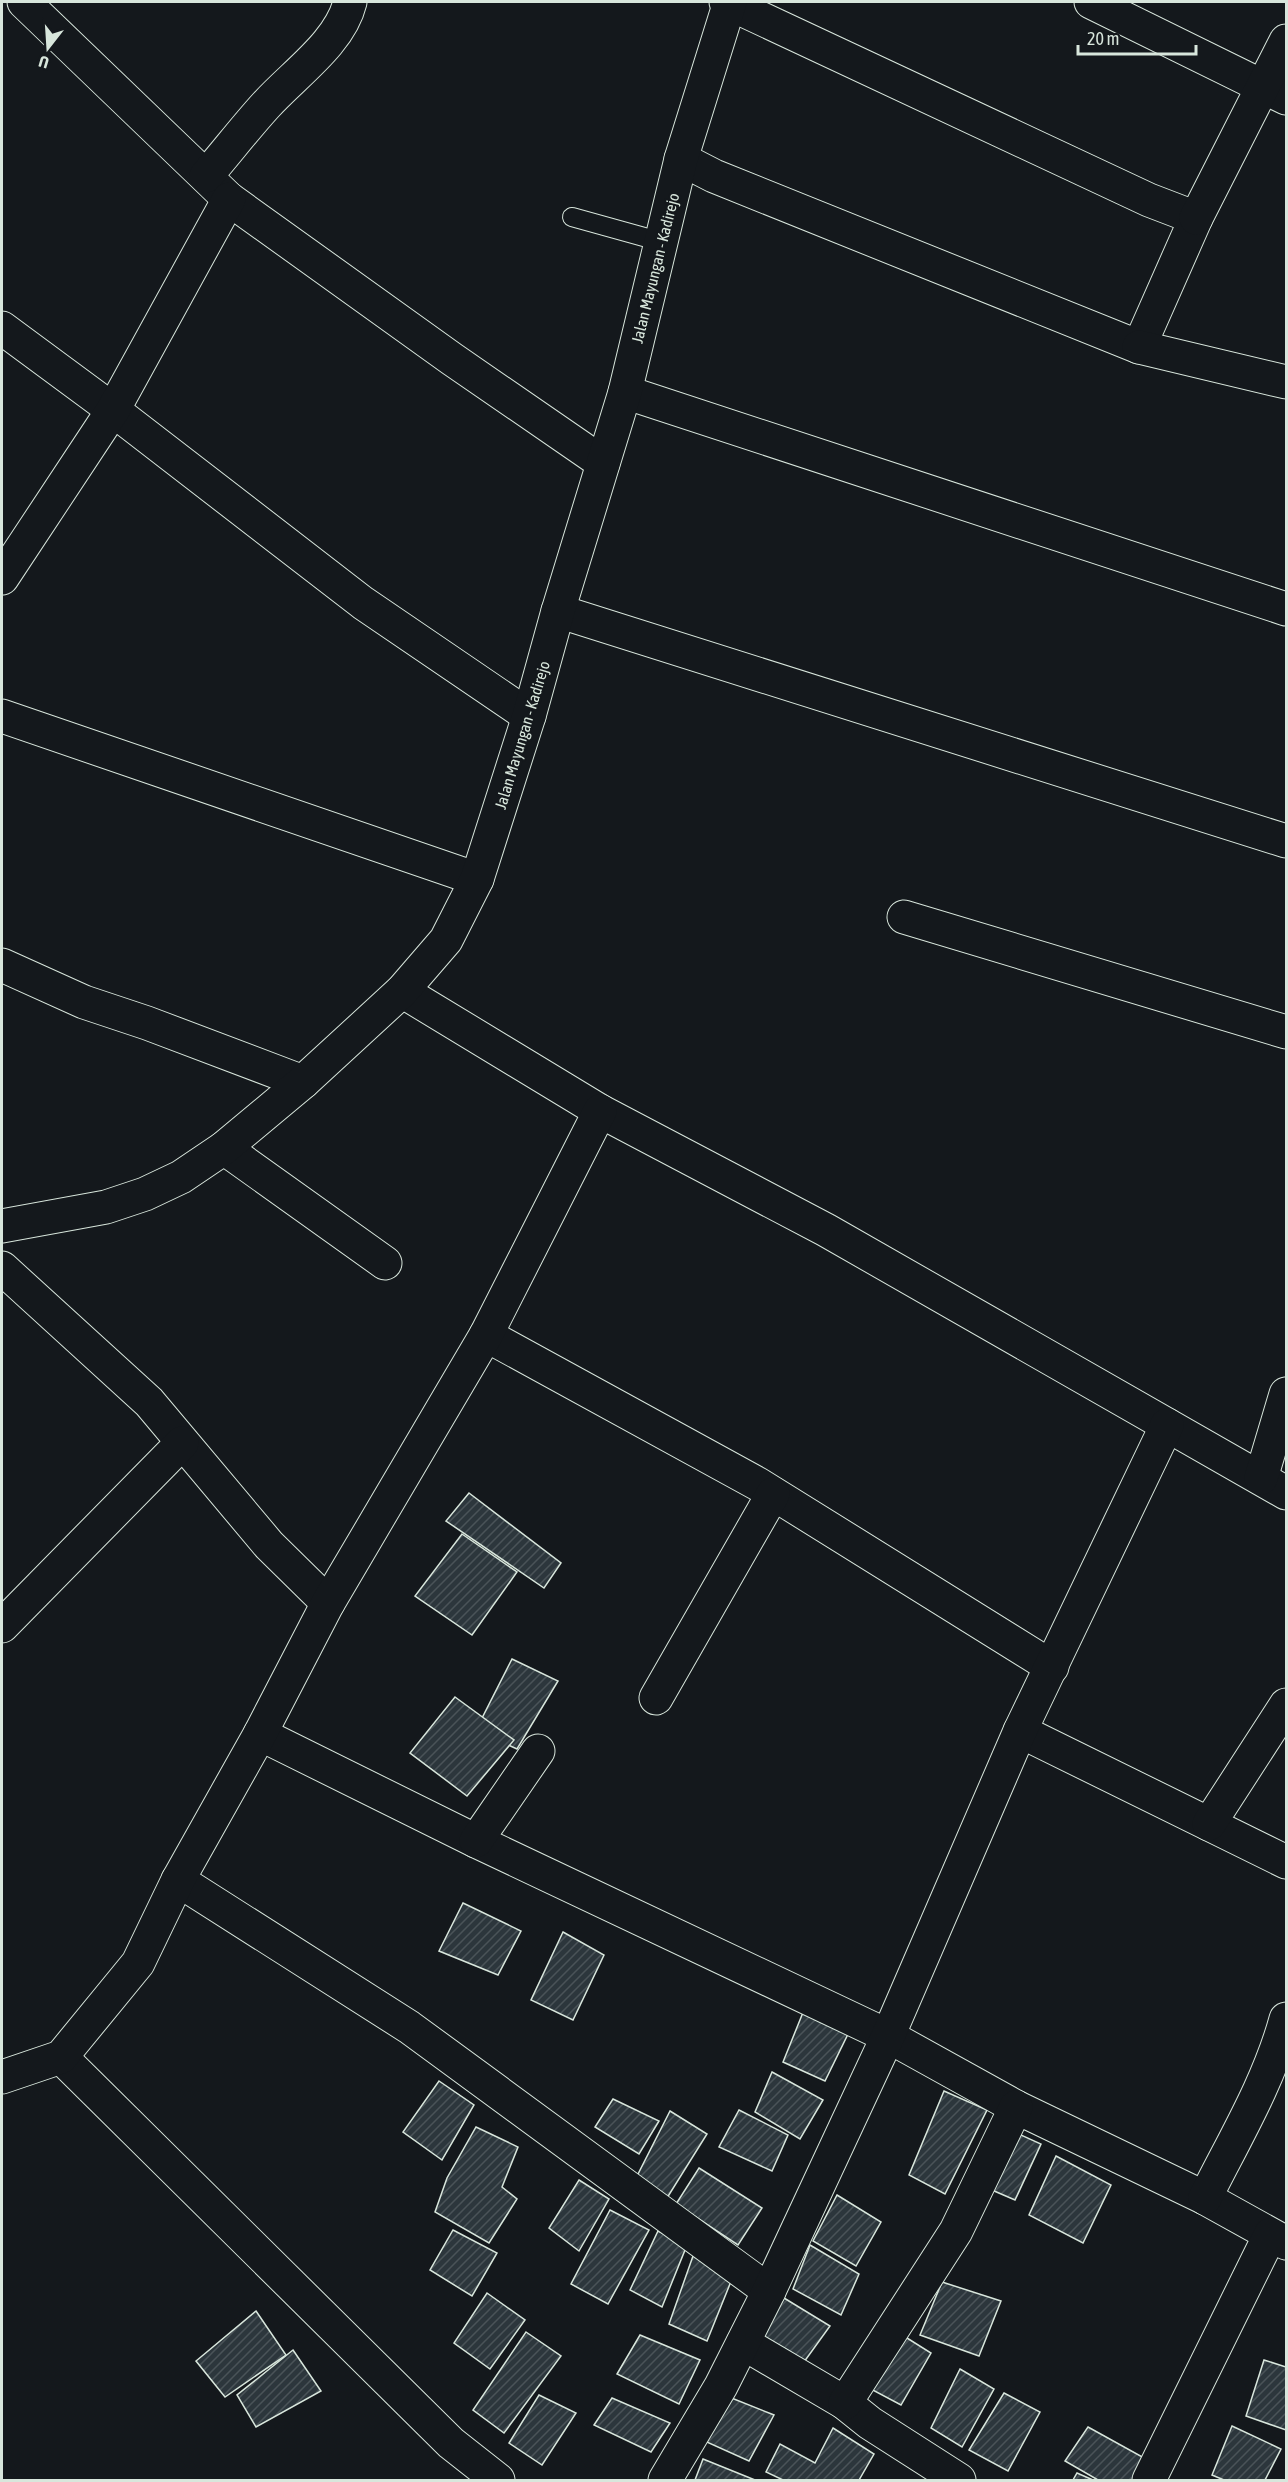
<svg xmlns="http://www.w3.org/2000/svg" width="1288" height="2482" font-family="'Asap Condensed',sans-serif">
  <defs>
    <pattern id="building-hatch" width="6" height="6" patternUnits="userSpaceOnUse" patternTransform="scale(1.5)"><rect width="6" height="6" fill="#2c363c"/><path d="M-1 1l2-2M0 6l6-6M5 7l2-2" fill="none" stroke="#4a5358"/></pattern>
  </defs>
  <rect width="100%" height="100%" fill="#14181c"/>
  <g fill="url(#building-hatch)" stroke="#d8e6dc" stroke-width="1.5">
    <path d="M469,1493L561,1563L544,1588L446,1521Z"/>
    <path d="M462,1534L517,1572L472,1635L415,1596Z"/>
    <path d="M512,1659L558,1681L517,1749L476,1730Z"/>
    <path d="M455,1697L514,1740L467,1796L410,1753Z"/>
    <path d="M463,1903L521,1931L498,1975L439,1951Z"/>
    <path d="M563,1932L604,1955L573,2020L531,2000Z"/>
    <path d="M806,2005L851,2028L825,2081L783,2062Z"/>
    <path d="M772,2072L823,2100L800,2139L755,2112Z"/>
    <path d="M439,2081L474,2105L442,2160L403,2132Z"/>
    <path d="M944,2091L987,2110L945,2194L909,2175Z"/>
    <path d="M613,2099L659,2121L639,2154L595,2127Z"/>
    <path d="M739,2110L788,2135L772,2171L719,2147Z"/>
    <path d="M670,2111L707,2134L667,2198L635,2180Z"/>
    <path d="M476,2127L518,2147L502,2187L517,2199L489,2243L435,2212L447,2178Z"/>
    <path d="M1012,2131L1041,2144L1015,2200L985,2187Z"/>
    <path d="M1056,2156L1111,2185L1083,2243L1029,2215Z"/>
    <path d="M699,2168L762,2208L738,2245L676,2204Z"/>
    <path d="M579,2180L609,2199L579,2251L549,2228Z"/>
    <path d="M837,2195L881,2222L856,2266L813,2241Z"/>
    <path d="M610,2210L649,2230L608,2304L571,2284Z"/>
    <path d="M453,2230L497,2253L472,2296L430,2270Z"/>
    <path d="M658,2231L687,2245L662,2307L630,2290Z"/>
    <path d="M810,2245L859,2274L841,2315L793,2289Z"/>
    <path d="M693,2256L734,2274L707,2341L669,2324Z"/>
    <path d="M942,2282L1001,2301L979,2356L920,2335Z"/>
    <path d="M487,2293L525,2320L490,2369L454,2343Z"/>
    <path d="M784,2298L830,2326L804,2362L760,2335Z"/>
    <path d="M256,2311L286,2355L225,2397L196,2361Z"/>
    <path d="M526,2332L561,2356L504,2433L473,2410Z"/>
    <path d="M899,2333L931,2353L901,2405L867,2387Z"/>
    <path d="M640,2335L700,2360L679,2404L617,2374Z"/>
    <path d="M293,2350L321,2391L256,2427L237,2395Z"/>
    <path d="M1264,2360L1286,2367V2430L1246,2416Z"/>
    <path d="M960,2369L994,2389L962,2447L931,2428Z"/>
    <path d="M1004,2393L1040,2412L1008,2471L969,2450Z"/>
    <path d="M539,2395L576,2413L542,2465L509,2443Z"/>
    <path d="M724,2395L774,2415L749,2461L700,2439Z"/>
    <path d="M612,2398L670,2423L651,2452L594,2425Z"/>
    <path d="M1232,2426L1281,2449L1265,2480H1224L1212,2475Z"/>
    <path d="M1088,2427L1146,2459L1132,2480H1098L1065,2461Z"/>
    <path d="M833,2428L874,2454L859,2480H783L766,2472L780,2444L815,2463Z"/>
    <path d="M703,2459L755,2480H695Z"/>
    <path d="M1077,2473L1093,2480H1073Z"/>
  </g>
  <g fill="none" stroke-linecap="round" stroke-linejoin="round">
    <defs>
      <path id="lane" d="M572,217L662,242"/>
      <g id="street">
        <path d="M24,2L229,199L452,359L603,463"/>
        <path d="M1091,2L1286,98"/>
        <path d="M681,159L714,176L1139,347L1196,218L1149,200L726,2"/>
        <path d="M206,176C226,153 245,128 266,105C294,74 340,43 350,2"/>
        <path d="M1196,218L1286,41"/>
        <path d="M2,328L113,410L363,603L529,716"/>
        <path d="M1139,347L1286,382"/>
        <path d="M625,392L1286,609"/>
        <path d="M2,578L113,410L229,199"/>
        <path d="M558,611L1286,841"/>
        <path d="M2,716L477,879"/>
        <path d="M904,917L1286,1032"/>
        <path d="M2,965L84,1002L147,1023L303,1082"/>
        <path d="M402,991L600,1111L826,1230L1286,1493"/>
        <path d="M224,1148L385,1263"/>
        <path d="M2,1268L149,1402L269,1545L328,1603"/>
        <path d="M486,1335L758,1484L1052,1667"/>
        <path d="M1261,1478L1286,1394"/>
        <path d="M2,1626L182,1443"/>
        <path d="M656,1698L773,1494"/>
        <path d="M1020,1731L1286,1862"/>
        <path d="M260,1734L476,1841L888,2036L1016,2107L1205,2198L1286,2243"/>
        <path d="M1209,1824L1286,1705"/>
        <path d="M476,1841L538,1751"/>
        <path d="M178,1880L409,2027L769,2291"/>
        <path d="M61,2057L451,2443L498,2480"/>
        <path d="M2,2077L61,2057L138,1963L178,1880L260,1734L328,1603L486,1335L600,1111"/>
        <path d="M1205,2198C1234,2140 1269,2082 1286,2019"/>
        <path d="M743,2343L845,2403L870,2423L959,2480"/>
        <path d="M845,2403L956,2231L1016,2107"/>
        <path d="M665,2480L721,2386L769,2291L888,2036L1020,1731L1167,1425"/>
        <path d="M1149,2480L1270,2235"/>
      </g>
      <path id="secondary" d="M2,1226L106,1207L145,1194L181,1177L224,1148L303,1082L402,991L446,940L477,879L529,716L558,611L625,392L681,159L730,2"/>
    </defs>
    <use href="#lane" stroke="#d8e6dc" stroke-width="20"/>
    <use href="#street" stroke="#d8e6dc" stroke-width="35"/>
    <use href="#secondary" stroke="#d8e6dc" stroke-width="35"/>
    <use href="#lane" stroke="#14181c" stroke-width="18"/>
    <use href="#street" stroke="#14181c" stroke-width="33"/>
    <use href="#secondary" stroke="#14181c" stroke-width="33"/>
  </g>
  <g text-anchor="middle" stroke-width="4.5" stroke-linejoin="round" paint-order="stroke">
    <g font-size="16" fill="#d8e6dc" stroke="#14181c">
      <text transform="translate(655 268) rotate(-76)" y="6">Jalan Mayungan - Kadirejo</text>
      <text transform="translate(522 735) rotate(-73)" y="6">Jalan Mayungan - Kadirejo</text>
    </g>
  </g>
  <rect width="1288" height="2482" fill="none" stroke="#d8e6dc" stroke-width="6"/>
  <g transform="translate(48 48) rotate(197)" stroke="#14181c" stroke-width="4.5" paint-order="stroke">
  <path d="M0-4.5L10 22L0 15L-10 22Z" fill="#d8e6dc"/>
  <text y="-9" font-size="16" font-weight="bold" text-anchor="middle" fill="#d8e6dc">U</text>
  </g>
  <path d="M1078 45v9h118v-9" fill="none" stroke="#d8e6dc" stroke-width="3"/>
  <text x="1087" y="45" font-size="18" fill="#d8e6dc" stroke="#14181c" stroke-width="4.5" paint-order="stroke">20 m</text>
</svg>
